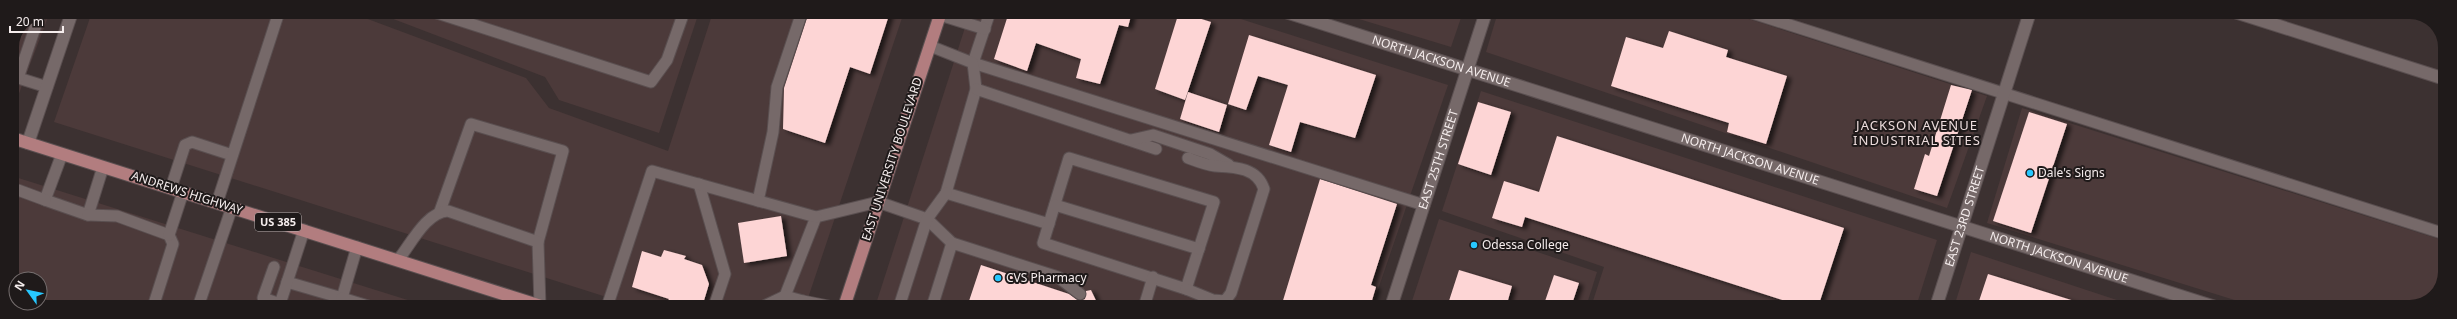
<svg xmlns="http://www.w3.org/2000/svg" width="2457" height="319" font-family="'Noto Sans',sans-serif">
  <defs>
    <filter id="shadow"><feDropShadow dx="4.5" dy="2.5" stdDeviation="2" flood-color="#0009"/></filter>
  </defs>
  <rect width="100%" height="100%" fill="#3c3131"/>
  <g fill="#4c3a3a">
    <path d="M47,12H50L15,104L12,103V47L22,22Z"/>
    <path d="M92,12H349L526,78L549,108L668,151L713,12H904L805,307H638L54,122Z"/>
    <path d="M375,12H699L659,133L559,100L545,77Z"/>
    <path d="M970,12H1219L1448,85L1372,307H875Z"/>
    <path d="M1336,12H1463L1451,47Z"/>
    <path d="M1498,12H1727L1987,96L1947,208L1486,52Z"/>
    <path d="M1481,91L1937,240L1916,307H1591L1604,267L1442,211Z"/>
    <path d="M2022,108L2445,241V276L2433,298L2410,307H2257L1987,223Z"/>
    <path d="M12,176L430,307H43L35,303H40V279H16V284L12,276Z"/>
    <path d="M1439,219L1597,272L1586,307H1410Z"/>
    <path d="M1971,252L2138,307H1954Z"/>
  </g>
  <g fill="#fdd5d5" filter="url(#shadow)">
    <path d="M809,12H890L870,74L850,67L825,143L783,129L784,88Z"/>
    <path d="M1009,12H1132L1128,27L1119,25L1100,84L1076,78L1081,59L1036,43L1027,71L994,59Z"/>
    <path d="M1179,12L1211,22L1185,100L1155,89Z"/>
    <path d="M1669,31L1728,50L1726,57L1787,76L1766,144L1727,132L1729,123L1611,86L1626,37L1663,48Z"/>
    <path d="M1249,35L1376,75L1355,138L1300,122L1291,152L1269,145L1288,85L1258,76L1246,110L1228,104Z"/>
    <path d="M1951,85L1972,90L1937,196L1914,189L1925,154L1929,156Z"/>
    <path d="M1188,92L1227,105L1219,132L1180,119Z"/>
    <path d="M1478,102L1511,112L1491,175L1458,164Z"/>
    <path d="M2029,112L2067,124L2031,233L1993,221Z"/>
    <path d="M1557,136L1844,228L1818,307H1804L1525,217L1522,227L1492,218L1504,181L1539,192Z"/>
    <path d="M1320,179L1397,204L1371,285L1376,287L1370,307H1281Z"/>
    <path d="M781,216L787,256L744,263L738,223Z"/>
    <path d="M664,250L686,256L684,259L702,265L709,284L702,307H685L667,302L669,299L632,287L642,251L661,257Z"/>
    <path d="M981,265L1069,294L1079,301L1085,299L1086,291L1091,290L1099,307H967Z"/>
    <path d="M1459,270L1512,286L1506,307H1447Z"/>
    <path d="M1988,274L2084,304L2083,307H1977Z"/>
    <path d="M1554,275L1579,283L1571,307H1543Z"/>
  </g>
  <g fill="none" stroke-linecap="round" stroke-linejoin="round">
    <defs>
      <g id="lane">
        <path d="M434,12L651,82L667,60L684,12"/>
        <path d="M990,12L973,63L1424,205"/>
        <path d="M1749,12L2445,234"/>
        <path d="M940,15L985,29"/>
        <path d="M930,46L973,63L976,89L946,193L1049,224"/>
        <path d="M12,76L47,87"/>
        <path d="M18,78L39,16"/>
        <path d="M976,89L1156,149"/>
        <path d="M1131,140L1153,135L1210,154L1229,165"/>
        <path d="M62,154L45,200L88,215L103,167"/>
        <path d="M1069,158L1214,202L1186,289L1043,243Z"/>
        <path d="M699,184L725,274L714,307"/>
        <path d="M171,188L185,145L192,142L232,155"/>
        <path d="M12,195L18,190L45,200"/>
        <path d="M758,201L773,132L777,87L802,12"/>
        <path d="M217,203L279,12"/>
        <path d="M1055,205L1199,249"/>
        <path d="M440,211L471,124L563,151L538,242"/>
        <path d="M88,215L117,216L169,235L173,244L153,307"/>
        <path d="M169,235L183,192"/>
        <path d="M398,260C411,244 426,212 448,211L538,242L540,306"/>
        <path d="M274,267L263,298L280,304"/>
        <path d="M287,282L342,298L357,247"/>
        <path d="M1186,289L1213,300L1225,301L1231,293L1264,189C1257,167 1234,167 1215,166C1206,165 1196,161 1188,158"/>
        <path d="M785,296L816,217L878,202L927,219L952,243"/>
        <path d="M342,298L371,307"/>
        <path d="M198,307L232,207"/>
        <path d="M279,307L304,230"/>
        <path d="M607,307L652,171L816,217"/>
        <path d="M762,307L785,296L803,301"/>
        <path d="M800,307L803,301L833,307"/>
        <path d="M899,307L927,219L946,193"/>
        <path d="M932,307L952,243L1058,277L1080,294"/>
        <path d="M1144,307L1153,277"/>
      </g>
      <g id="street">
        <path id="s1" d="M1286,12L2215,307"/>
        <path d="M2235,12L2445,79"/>
        <path d="M28,143L72,12"/>
        <path id="s2" d="M1391,307L1486,12"/>
      </g>
      <g id="secondary">
        <path id="s3" d="M1936,307L2030,12"/>
      </g>
      <g id="primary">
        <path d="M12,138L544,307"/>
        <path d="M844,307L941,12"/>
      </g>
    </defs>
    <use href="#lane" stroke="#5a4f50" stroke-width="13"/>
    <use href="#street" stroke="#5a4f50" stroke-width="14"/>
    <use href="#secondary" stroke="#5a4f50" stroke-width="14"/>
    <use href="#primary" stroke="#5a4f50" stroke-width="14"/>
    <use href="#lane" stroke="#766969" stroke-width="11"/>
    <use href="#street" stroke="#766969" stroke-width="12"/>
    <use href="#secondary" stroke="#766969" stroke-width="12"/>
    <use href="#primary" stroke="#b27d7f" stroke-width="12"/>
  </g>
  <g fill="#27c8ff" stroke="#1f1a1a" stroke-width="1.5">
    <circle cx="2030" cy="173" r="4"/>
    <circle cx="1474" cy="245" r="4"/>
    <circle cx="998" cy="278" r="4"/>
  </g>
  <g text-anchor="middle" stroke-width="4" stroke-linejoin="round" paint-order="stroke">
    <rect fill="#1f1a1a" stroke="#b5aeae" stroke-width="1" x="255" y="213" width="46" height="18" rx="3"/>
    <g font-size="11" font-weight="bold" fill="#f5eded">
      <text x="278" y="226">US 385</text>
    </g>
    <g font-size="12" fill="#f5eded" stroke="#1f1a1a">
      <text dy="4" stroke="none"><textPath href="#s1" startOffset="163">NORTH JACKSON AVENUE</textPath></text>
      <text transform="translate(892 159) rotate(-72)" y="4">EAST UNIVERSITY BOULEVARD</text>
      <text dy="4" stroke="none"><textPath href="#s1" startOffset="487">NORTH JACKSON AVENUE</textPath></text>
      <text dy="4" stroke="none"><textPath href="#s2" startOffset="155">EAST 25TH STREET</textPath></text>
      <text transform="translate(187 193) rotate(18)" y="4">ANDREWS HIGHWAY</text>
      <text dy="4" stroke="none"><textPath href="#s3" startOffset="95">EAST 23RD STREET</textPath></text>
      <text dy="4" stroke="none"><textPath href="#s1" startOffset="811">NORTH JACKSON AVENUE</textPath></text>
    </g>
    <g font-size="12" fill="#f5eded" stroke="#1f1a1a" text-anchor="start">
      <text x="2038" y="177">Dale's Signs</text>
      <text x="1482" y="249">Odessa College</text>
      <text x="1006" y="282">CVS Pharmacy</text>
    </g>
    <g font-size="13" letter-spacing="1" fill="#eddddd" stroke="#1f1a1a">
      <text x="1917" y="130">JACKSON AVENUE<tspan x="1917" dy="15">INDUSTRIAL SITES</tspan></text>
    </g>
  </g>
  <path d="M0 0H2457V319H0ZM47 19H2410A28 28 0 0 1 2438 47V272A28 28 0 0 1 2410 300H47A28 28 0 0 1 19 272V47A28 28 0 0 1 47 19Z" fill="#1f1a1a" fill-rule="evenodd"/>
  <g transform="translate(28 291) rotate(303)"><circle r="19" fill="#1f1a1a" stroke="#756e6e"/>
  <path d="M0-3L7 15L0 10L-7 15Z" fill="#27c8ff"/>
  <text y="-6" font-size="11" font-weight="bold" text-anchor="middle" fill="#f5eded">N</text>
  </g>
  <path d="M10 26v6h53v-6" fill="none" stroke="#f5eded" stroke-width="2"/>
  <text x="16" y="26" font-size="12" fill="#f5eded" stroke="#1f1a1a" stroke-width="3" paint-order="stroke">20 m</text>
</svg>
